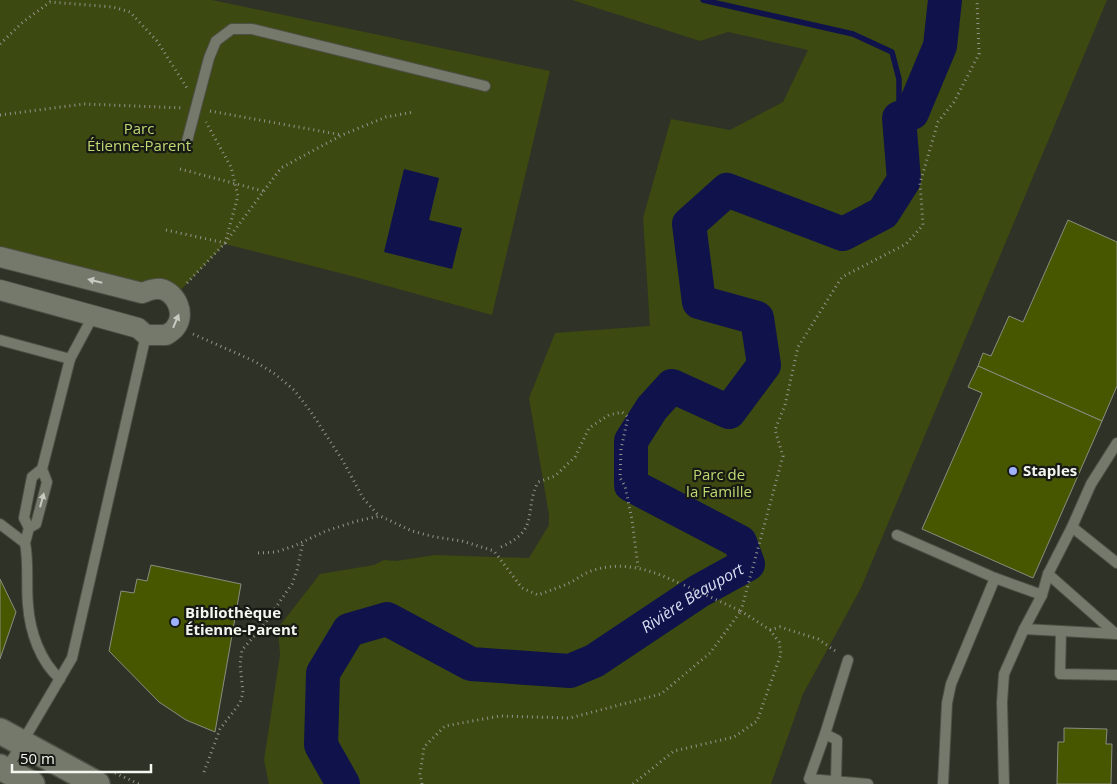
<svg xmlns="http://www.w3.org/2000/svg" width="1117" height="784" font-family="'Open Sans',sans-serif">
  <rect width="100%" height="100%" fill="#2f3226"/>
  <g fill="#3c4911">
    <path d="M0,0H212L550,71L492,315L348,275L225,244L174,297L0,257Z"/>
    <path d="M572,0H1107L861,588L803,694L771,784H269L264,760L280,655L278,628L320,574L374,565L384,560L396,561L435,555L529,558L549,525V515L529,398L555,333L650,326L643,218L671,119L730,130L783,102L808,50L728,32L700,41Z"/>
  </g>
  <path fill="#0f124b" d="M404,169L439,178L429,220L462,228L452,269L384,252Z"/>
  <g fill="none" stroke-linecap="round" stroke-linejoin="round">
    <path stroke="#0f124b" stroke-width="5.5" d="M703,0L853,34L892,52L899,79V118"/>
    <path stroke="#0f124b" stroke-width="34" id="s1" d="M343,784L321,745L323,673L349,630L387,619L471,664L570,671L594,661L699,591L748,564L740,542L631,485V441L652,408L672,386L729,412L764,365L757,318L699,302L689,224L727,190L843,234L883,213L904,180L899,118L912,113L940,46L945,0"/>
  </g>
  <g fill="#465700" stroke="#898d80">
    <path d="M1068,220L1117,242V386L1102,421L978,366L983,353L991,356L1009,316L1023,322Z"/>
    <path d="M978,366L1102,421L1033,578L922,529L982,393L968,387Z"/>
    <path d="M151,565L241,584L215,732L186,720L159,702L109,651L121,591L134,593L137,579L147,581Z"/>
    <path d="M0,579L16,612L0,659Z"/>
    <path d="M1064,728L1107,729L1106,744H1112L1111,784H1057L1058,742H1064Z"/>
  </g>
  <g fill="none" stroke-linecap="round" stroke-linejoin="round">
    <defs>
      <g id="service">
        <path d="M186,145L209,58L216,41L232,29H252L485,86"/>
        <path d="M0,340L70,359L93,316"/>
        <path d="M0,524L25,543C29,563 26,585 28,605C30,632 40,661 60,679"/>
        <path d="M1072,527L1117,563"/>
        <path d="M29,528L24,518L32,477L42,469"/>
        <path d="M897,535L995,578L951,684L947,703L943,784"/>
        <path d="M25,543L29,528L36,524L47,482L42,469L70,359"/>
        <path d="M1048,574L1116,634"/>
        <path d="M995,578L1042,595"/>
        <path d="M1024,629L1117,634"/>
        <path d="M1061,631L1060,674L1117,675"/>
        <path d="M848,660L825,734L809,779L868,784"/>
        <path d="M825,734L837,740L836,780"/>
        <path d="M6,770L72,658L146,335"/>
        <path d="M1004,784L1002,702L1004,674L1024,629L1042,595L1048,574L1072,527L1091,484L1117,443"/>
      </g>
      <path id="minor" d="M0,257L142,293C148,291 154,288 161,289C177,293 186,315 175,328C173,331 169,333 166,335H146L138,328L0,290"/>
      <g id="tertiary">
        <path d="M0,731L97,784"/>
        <path d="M0,767L32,784"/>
      </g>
    </defs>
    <use href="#service" stroke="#4c4f45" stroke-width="12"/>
    <use href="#minor" stroke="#4c4f45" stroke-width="22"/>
    <use href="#tertiary" stroke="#4c4f45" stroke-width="28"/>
    <g stroke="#92958b" stroke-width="3" stroke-dasharray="1 4" stroke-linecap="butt">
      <path d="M0,44L23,22L50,2L113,7L130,12L157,41L187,88"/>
      <path d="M210,111L342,135"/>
      <path d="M0,115L84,104L184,108"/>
      <path d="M180,169L263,191"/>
      <path d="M166,230L225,243L238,196L231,167L206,122"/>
      <path d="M187,283L225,243L281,168L342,135L386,117L414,112"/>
      <path d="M193,334L254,361L275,374L294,390L311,412L343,461L363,498L379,516"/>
      <path d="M501,547C541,529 523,512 538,482L555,476L575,457L589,428L609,415L622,412L628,417L621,449L620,478L625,486L632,520L638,567"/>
      <path d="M258,553L276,552L294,546L326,531L357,521L380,516L412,531L435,537L462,541L494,551L522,588L538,595C548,591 558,588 567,584C575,581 582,574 591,571C622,560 652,570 681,584"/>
      <path d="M770,630L780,627L818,639L838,653"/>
      <path d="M204,772L220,729L240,703L243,693L240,664L242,650L263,626L292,584L297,570L303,542"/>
      <path d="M115,773L139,784"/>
      <path d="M422,784L420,774L424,747L445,726L500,716L570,718L661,694L710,653L741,611L684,585"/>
      <path d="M633,784L674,751L734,737L757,721L781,654L779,642L770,630L741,611L783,456L775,430L785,405L798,347L842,277L906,244L923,225L920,183L938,122L954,102L979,54L977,0"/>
    </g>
    <use href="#service" stroke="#75796c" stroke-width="10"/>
    <use href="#minor" stroke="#75796c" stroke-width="20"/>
    <use href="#tertiary" stroke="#75796c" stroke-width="25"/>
  </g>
  <defs><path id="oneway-solid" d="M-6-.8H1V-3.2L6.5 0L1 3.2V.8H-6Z" transform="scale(1.25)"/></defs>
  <g fill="#c8cac1">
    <use href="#oneway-solid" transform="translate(95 281) rotate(-166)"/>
    <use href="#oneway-solid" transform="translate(176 321) rotate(-67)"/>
    <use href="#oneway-solid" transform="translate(42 500) rotate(-75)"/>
  </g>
  <g fill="#9fb3fd" stroke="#171914" stroke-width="2">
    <circle cx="1013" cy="471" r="5"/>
    <circle cx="175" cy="622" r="5"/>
  </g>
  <g text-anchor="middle" stroke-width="4.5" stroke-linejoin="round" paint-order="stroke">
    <g font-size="15" fill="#bed972" stroke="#171914">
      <text x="139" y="134">Parc<tspan x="139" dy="17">Étienne-Parent</tspan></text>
      <text x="719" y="480">Parc de<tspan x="719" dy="17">la Famille</tspan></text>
    </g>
    <g font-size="15" font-weight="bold" fill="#f4f6ef" stroke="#171914" text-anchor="start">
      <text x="1023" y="476">Staples</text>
      <text x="185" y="618">Bibliothèque<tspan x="185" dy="17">Étienne-Parent</tspan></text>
    </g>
    <g font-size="16" font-style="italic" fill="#d8def1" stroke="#171914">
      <text dy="6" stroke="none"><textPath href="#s1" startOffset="544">Rivière Beauport</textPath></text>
    </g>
  </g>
  <path d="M12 764v8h139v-8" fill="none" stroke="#f4f6ef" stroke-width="2.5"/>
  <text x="20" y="764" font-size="15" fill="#f4f6ef" stroke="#171914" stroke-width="4" paint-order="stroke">50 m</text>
</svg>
